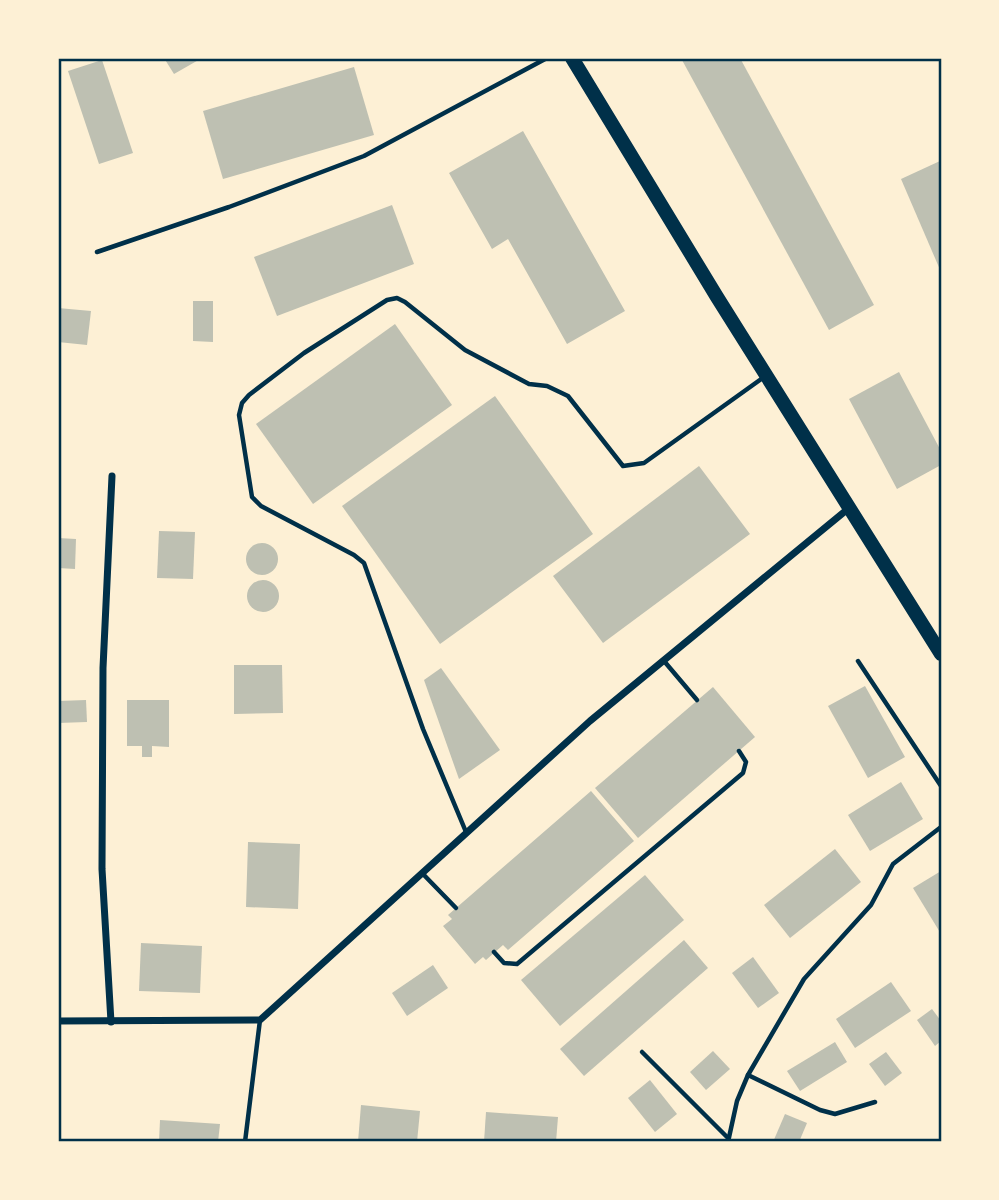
<svg xmlns="http://www.w3.org/2000/svg" width="999" height="1200" font-family="Roboto,sans-serif">
  <rect width="100%" height="100%" fill="#fdf0d5"/>
  <g fill="#bec0b2">
    <path d="M164,58H202L174,74Z"/>
    <path d="M686,58H740L874,305L829,330L682,60Z"/>
    <path d="M102,60L133,153L99,164L68,71Z"/>
    <path d="M354,67L374,135L223,179L203,111Z"/>
    <path d="M523,131L625,311L567,344L508,239L492,249L449,173Z"/>
    <path d="M940,161L941,164V272L901,179Z"/>
    <path d="M392,205L414,264L277,316L254,257Z"/>
    <path d="M193,301H213V342L193,341Z"/>
    <path d="M58,308L91,311L87,345L58,342Z"/>
    <path d="M395,324L452,405L313,504L256,424Z"/>
    <path d="M899,372L941,451V465L897,489L849,399Z"/>
    <path d="M495,396L593,534L440,644L342,506Z"/>
    <path d="M699,466L750,534L603,643L553,576Z"/>
    <path d="M159,531L195,532L193,579L157,578Z"/>
    <path d="M58,538L76,539L75,569L58,568Z"/>
    <circle cx="262" cy="559" r="16"/>
    <circle cx="263" cy="596" r="16"/>
    <path d="M234,665H282L283,713L234,714Z"/>
    <path d="M441,668L500,750L459,779L424,680Z"/>
    <path d="M865,686L905,757L868,778L828,706Z"/>
    <path d="M713,687L755,737L638,838L595,788Z"/>
    <path d="M86,700L87,722L58,723V701Z"/>
    <path d="M127,700H169V747L152,746V757H142V746H127Z"/>
    <path d="M901,782L923,819L870,851L848,815Z"/>
    <path d="M591,791L634,841L508,950L503,945L486,960L483,957L475,964L443,926L452,919L448,915Z"/>
    <path d="M248,842L300,844L298,909L246,907Z"/>
    <path d="M835,849L861,882L790,938L764,905Z"/>
    <path d="M941,871V934L913,888Z"/>
    <path d="M645,875L684,920L560,1026L521,980Z"/>
    <path d="M684,940L708,968L584,1076L560,1049Z"/>
    <path d="M141,943L202,946L200,993L139,991Z"/>
    <path d="M753,957L779,993L758,1008L732,973Z"/>
    <path d="M433,965L448,988L407,1016L392,993Z"/>
    <path d="M891,982L911,1011L855,1048L836,1019Z"/>
    <path d="M932,1009L941,1021V1041L935,1046L917,1020Z"/>
    <path d="M835,1042L847,1062L800,1091L787,1071Z"/>
    <path d="M713,1051L730,1069L706,1090L690,1072Z"/>
    <path d="M886,1052L902,1073L885,1086L869,1064Z"/>
    <path d="M650,1080L677,1114L655,1132L628,1098Z"/>
    <path d="M361,1105L420,1111L417,1142H358Z"/>
    <path d="M486,1112L558,1117L556,1142H484Z"/>
    <path d="M785,1114L807,1123L799,1142H773Z"/>
    <path d="M160,1120L220,1124L218,1142H159Z"/>
  </g>
  <g fill="none" stroke-linecap="round" stroke-linejoin="round">
    <g stroke="#003049" stroke-width="4.5">
      <path d="M97,252L229,207L364,156L547,58"/>
      <path d="M664,661L697,700"/>
      <path d="M858,661L941,786"/>
      <path d="M466,832L423,729L364,563L354,555L261,506L252,497L239,415L242,403L249,395L304,353L387,300L397,298L405,302L465,350L529,384L547,386L568,396L623,466L644,463L764,377"/>
      <path d="M422,873L456,908"/>
      <path d="M494,952L504,963L517,964L743,773L746,762L739,751"/>
      <path d="M642,1052L728,1138"/>
      <path d="M748,1075L820,1110L835,1114L875,1102"/>
      <path d="M245,1142L260,1020"/>
      <path d="M728,1142L737,1101L748,1075L804,979L871,905L893,864L941,827"/>
    </g>
    <g stroke="#003049" stroke-width="7">
      <path d="M58,1021L260,1020L590,721L849,508"/>
      <path d="M111,1022L102,869L103,668L112,476"/>
    </g>
    <path stroke="#003049" stroke-width="14" d="M572,58L717,297L941,654"/>
  </g>
  <rect width="999" height="1200" fill="none" stroke="#fdf0d5" stroke-width="119"/>
  <rect x="60" y="60" width="880" height="1080" fill="none" stroke="#003049" stroke-width="2.5"/>
</svg>
